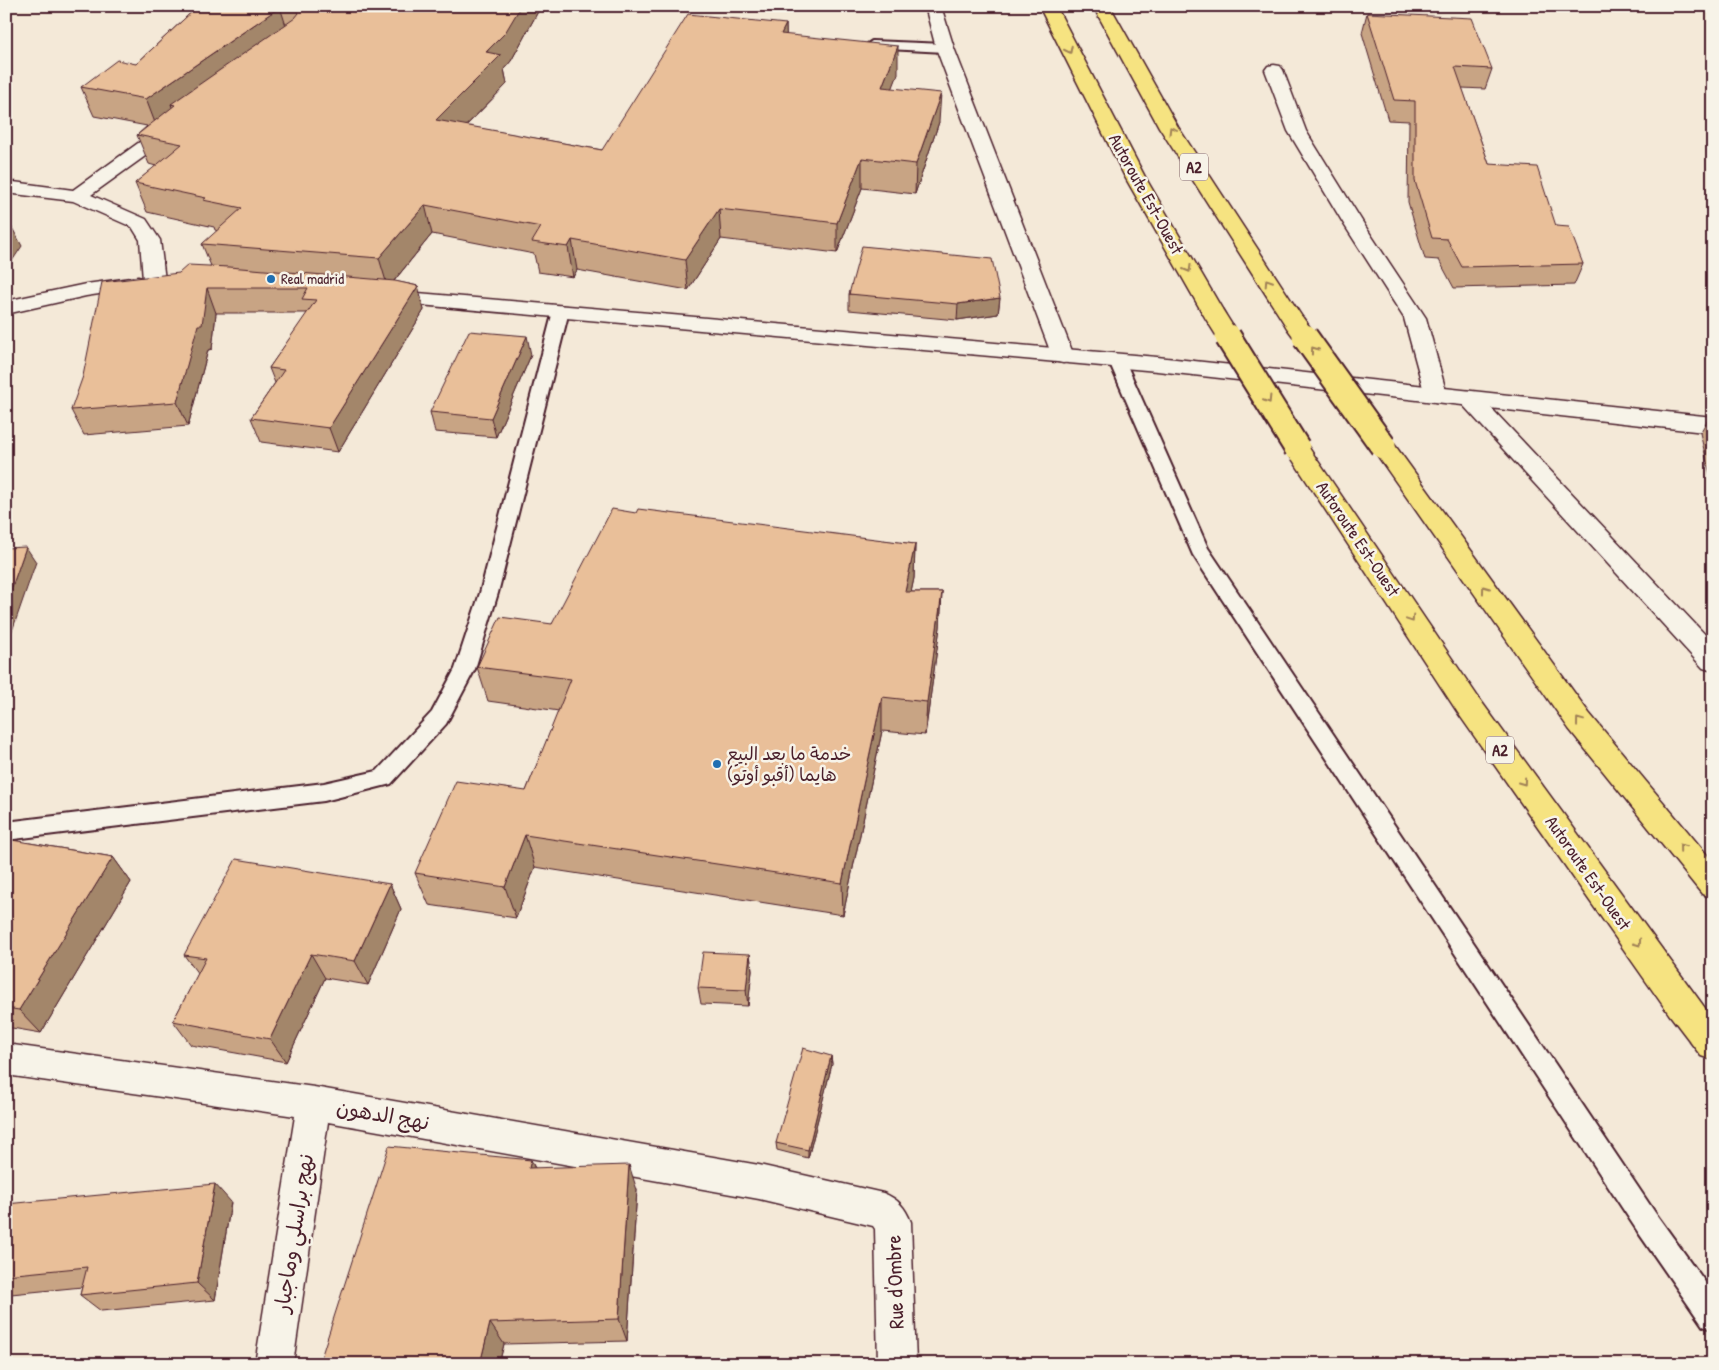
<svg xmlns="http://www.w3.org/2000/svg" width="1719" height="1370" font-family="'Patrick Hand','Playpen Sans Arabic',sans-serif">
  <rect width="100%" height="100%" fill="#f4e9d8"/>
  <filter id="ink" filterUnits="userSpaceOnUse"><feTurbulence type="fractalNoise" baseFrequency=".02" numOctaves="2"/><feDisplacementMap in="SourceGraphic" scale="10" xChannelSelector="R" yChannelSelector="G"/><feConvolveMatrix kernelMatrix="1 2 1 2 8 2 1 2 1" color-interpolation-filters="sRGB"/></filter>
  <g filter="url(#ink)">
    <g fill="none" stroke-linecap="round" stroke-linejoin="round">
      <defs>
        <g id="lane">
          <path d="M872,41L945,44L951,48L945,52L868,48L866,45Z"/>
          <path d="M561,306L567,308L569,311L498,593L475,669L446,724L391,784L324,801L6,840V822L324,783L377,771L432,712L455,669L480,593L553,311L555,308Z"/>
          <path d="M1117,356L1123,357L1125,361L1208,548L1656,1214L1713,1293V1330L1703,1326L1638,1232L1193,555L1109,361L1111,357Z"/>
        </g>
        <g id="street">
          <path d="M925,6H941L954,48L1074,356L1071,361L1063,363L1055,361L1052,356L936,48Z"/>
          <path d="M1274,65L1280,66L1283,70L1306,131L1365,226L1426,318L1447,395L1444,400L1436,402L1428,400L1425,395L1404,318L1345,226L1288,131L1265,70L1268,66Z"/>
          <path d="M173,121L180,123L182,127L180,131L91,195L146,219L160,240L165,280L161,284L154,286L147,284L143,280L140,240L132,227L73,201L6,193V181L73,190L166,123Z"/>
          <path d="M1469,391L1477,393L1713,643V671L1703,668L1461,403L1458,398L1461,393Z"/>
          <path d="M6,1044L314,1087L759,1165L883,1193C898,1199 905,1207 911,1222L916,1364H878L875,1229L873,1226L759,1199L328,1122L293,1364H255L295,1116L6,1075Z"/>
        </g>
        <g id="secondary">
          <path d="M138,277L145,279L149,283L145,287L86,296L6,314V301L86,284Z"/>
          <path d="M383,290L1157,357L1713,417V433L1157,371L375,301L372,296L375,291Z"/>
        </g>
        <g id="highway">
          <path d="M1039,6H1056L1145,177L1225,314L1222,319L1214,321L1206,319L1203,314L1125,177Z"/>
          <path d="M1093,6H1110L1178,127L1306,323L1303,328L1295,330L1287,328L1284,323L1159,127Z"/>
          <path d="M1383,438L1391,440L1589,713L1713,862V898L1702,894L1569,729L1375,452L1371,446L1375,440Z"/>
          <path d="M1297,440L1305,442L1478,697L1713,1019V1060L1701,1056L1669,1014L1458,713L1285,448L1289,442Z"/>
        </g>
      </defs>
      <use href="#lane" stroke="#4a1f2b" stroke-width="4"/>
      <use href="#street" stroke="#4a1f2b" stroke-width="3"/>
      <use href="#secondary" stroke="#4a1f2b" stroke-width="3"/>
      <use href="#highway" stroke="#4a1f2b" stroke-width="3"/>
      <use href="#lane" fill="#f7f3e8" fill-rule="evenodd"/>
      <use href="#street" fill="#f7f3e8" fill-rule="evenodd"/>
      <use href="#secondary" fill="#f7f3e8" fill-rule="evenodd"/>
      <use href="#highway" fill="#f6e381" fill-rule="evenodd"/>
      <defs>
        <g id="highway-bridge-far1">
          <path d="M1214,314L1229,338"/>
          <path d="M1295,323L1306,338"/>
        </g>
        <g id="highway-bridge">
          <path d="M1228,337L1297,448"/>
          <path d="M1305,337L1383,446"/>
        </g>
      </defs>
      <use href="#highway-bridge-far1" stroke="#4a1f2b" stroke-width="22" stroke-linecap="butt"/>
      <use href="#highway-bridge" stroke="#4a1f2b" stroke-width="29" stroke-linecap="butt"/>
      <use href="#highway-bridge-far1" stroke="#f6e381" stroke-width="19"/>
      <use href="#highway-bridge" stroke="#f6e381" stroke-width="25"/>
    </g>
    <g fill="#c8a484" stroke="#4a1f2b">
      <path d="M198,6H541L511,61L504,69L507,84L466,126L602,150L786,24V35L898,74L892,88L939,122L915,194L862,188L837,253L721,239L688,290L577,270L573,277L538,272L534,254L432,234L394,281L418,286L424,310L338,452L261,442L251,418L275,383L269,368L307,314V313H216L212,349L208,350L188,426L84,435L71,410L179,273L211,266L202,244L218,231L215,230L214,227L147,212L135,183L156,166L149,164L137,135L147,126L94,116L81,87L136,64Z"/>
      <path d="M1367,13L1492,69L1485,89L1462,88L1489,164L1556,226L1583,264L1574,285L1454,288L1439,260L1425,259L1408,202L1409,121L1388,120L1362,33Z"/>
      <path d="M849,294L1000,298L998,314L957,320L849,310Z"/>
      <path d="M531,355L496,437L435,432L430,412Z"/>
      <path d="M1711,414L1713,415V487L1700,433Z"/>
      <path d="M636,513L915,544L914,578L911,592H942L940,627L925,735L882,731L843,915L535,867L516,918L429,905L415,873L526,791L559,711L488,701L477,667L552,624Z"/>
      <path d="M6,839L113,857L131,882L41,1033L6,1027Z"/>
      <path d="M390,884L401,909L368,985L325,978L286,1062L191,1045L173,1021L198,974L184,955Z"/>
      <path d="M750,954L752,971L748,1006L701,1004L698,988Z"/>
      <path d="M831,1056L832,1064L808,1158L777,1150L776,1143Z"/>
      <path d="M531,1160L535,1168L637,1190L627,1341L504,1344L499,1364H319Z"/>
      <path d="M231,1202L215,1300L101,1311L80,1295L82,1287L11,1294L6,1305V1204Z"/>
    </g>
    <g fill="#a3866b" stroke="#4a1f2b">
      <path d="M521,6H541L511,61L504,69L507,84L443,149L436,120Z"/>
      <path d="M280,7L289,35L175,105L171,104L175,116L157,128L146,99Z"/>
      <path d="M786,24L787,53L781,34Z"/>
      <path d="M898,46V74L882,116V87Z"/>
      <path d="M941,93L939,122L915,194L916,164Z"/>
      <path d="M862,158V188L837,253V223Z"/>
      <path d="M425,205L432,234L388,288L379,258Z"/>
      <path d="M719,209L721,239L688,290L685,260Z"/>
      <path d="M10,224L22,246L6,270V230Z"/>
      <path d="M572,240L577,270L573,277L568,247Z"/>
      <path d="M418,286L424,310L338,452L329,428Z"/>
      <path d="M207,288L216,313L212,349L208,350L188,426L177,402Z"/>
      <path d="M1000,298L998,314L957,320L958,304Z"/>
      <path d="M527,336L531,355L496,437L491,418Z"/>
      <path d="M915,544L914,578L904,627L905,592Z"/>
      <path d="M26,547L36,562L12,631L6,639V604Z"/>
      <path d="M942,592L940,627L925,735L927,702Z"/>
      <path d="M882,697V731L843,915L842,883Z"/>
      <path d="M525,835L535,867L516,918L505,887Z"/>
      <path d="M113,857L131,882L41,1033L19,1010Z"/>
      <path d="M390,884L401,909L368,985L355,961Z"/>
      <path d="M311,954L325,978L286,1062L270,1039Z"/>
      <path d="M750,954L752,971L748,1006L746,990Z"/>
      <path d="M831,1056L832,1064L808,1158V1150Z"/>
      <path d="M531,1160L542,1185L529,1168Z"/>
      <path d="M629,1165L637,1190L627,1341L619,1319Z"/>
      <path d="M215,1184L231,1202L215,1300L197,1283Z"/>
      <path d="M6,1291L11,1294L6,1305Z"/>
      <path d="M490,1323L504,1344L499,1364H480Z"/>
    </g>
    <g fill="#e9bf99" stroke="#4a1f2b">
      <path d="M198,6H521L505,33L486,52L501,55L436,120L602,150L688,14L786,24L781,34L898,46L882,87L941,93L916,164L862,158L837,223L719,209L685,260L572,240L568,247L532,242L541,227L425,205L379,258L202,244L242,208L203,200L206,198L135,183L182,144L137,135L175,105L171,104L295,18L299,13L294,7H280L146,99L81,87L117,60L136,64Z"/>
      <path d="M1367,13L1472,18L1492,69L1455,67L1489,164L1537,167L1556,226L1569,227L1583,264L1462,267L1447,239L1432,238L1415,181V101L1394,100Z"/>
      <path d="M6,224H10L6,230Z"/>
      <path d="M862,246L992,259L1000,298L958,304L849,294Z"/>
      <path d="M188,265L229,267L395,281L418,286L329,428L251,418L284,370L269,368L316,300L302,299L308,288H207L202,325H198L177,402L71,410L83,376L102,282L179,273Z"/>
      <path d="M469,331L527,336L491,418L430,412Z"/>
      <path d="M612,509L636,513L638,509L915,544L905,592H942L927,702L882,697L842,883L525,835L505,887L415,873L456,781L526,791L571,679L477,667L500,617L552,624Z"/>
      <path d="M26,547L6,604V548Z"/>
      <path d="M6,839L113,857L19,1010L6,1008Z"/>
      <path d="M236,859L390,884L355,961L311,954L270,1039L173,1021L206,958L184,955Z"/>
      <path d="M703,952L750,954L746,990L698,988Z"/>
      <path d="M803,1048L831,1056L808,1150L776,1143Z"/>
      <path d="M389,1146L531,1160L529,1168L629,1165L619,1319L490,1323L480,1364H319Z"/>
      <path d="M215,1184L197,1283L80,1295L87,1267L6,1275V1204Z"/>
    </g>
    <defs><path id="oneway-chevron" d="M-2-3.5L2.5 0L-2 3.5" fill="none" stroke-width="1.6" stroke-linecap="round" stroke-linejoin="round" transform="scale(1.25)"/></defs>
    <g stroke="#a08156">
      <use href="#oneway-chevron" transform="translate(1069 50) rotate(63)"/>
      <use href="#oneway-chevron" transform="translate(1172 130) rotate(-121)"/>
      <use href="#oneway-chevron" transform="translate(1188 269) rotate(60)"/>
      <use href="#oneway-chevron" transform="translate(1268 282) rotate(-123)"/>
      <use href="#oneway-chevron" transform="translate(1314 350) rotate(-126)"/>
      <use href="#oneway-chevron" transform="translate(1268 400) rotate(58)"/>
      <use href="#oneway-chevron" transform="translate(1485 589) rotate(-126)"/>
      <use href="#oneway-chevron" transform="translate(1411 619) rotate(56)"/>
      <use href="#oneway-chevron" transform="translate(1579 721) rotate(-127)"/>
      <use href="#oneway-chevron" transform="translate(1523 782) rotate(55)"/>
      <use href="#oneway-chevron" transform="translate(1682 847) rotate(-129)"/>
      <use href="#oneway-chevron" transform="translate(1638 943) rotate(55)"/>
    </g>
  </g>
  <g fill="#1f6fb2" stroke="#f7f3e8" stroke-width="2">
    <circle cx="271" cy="279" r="5"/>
    <circle cx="717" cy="764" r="5"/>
  </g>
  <g text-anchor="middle" stroke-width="5" stroke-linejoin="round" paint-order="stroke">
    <g font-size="15" fill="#4a1f2b" stroke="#f7f3e8" text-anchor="start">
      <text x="281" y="284">Real madrid</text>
    </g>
    <g fill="#f7f3e8" stroke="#7e5f64" stroke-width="1">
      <rect x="1180" y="153.5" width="28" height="27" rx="4"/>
      <rect x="1486" y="736.5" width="28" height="27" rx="4"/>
    </g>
    <g font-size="16" font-weight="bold" fill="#4a1f2b">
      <text x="1194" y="173">A2</text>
      <text x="1500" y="756">A2</text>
    </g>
    <g font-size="18" fill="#4a1f2b" stroke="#f7f3e8">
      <text transform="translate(1146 194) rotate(61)" y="6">Autoroute Est-Ouest</text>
      <text transform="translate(1358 539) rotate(56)" y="6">Autoroute Est-Ouest</text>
      <text transform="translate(1588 873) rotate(55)" y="6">Autoroute Est-Ouest</text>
    </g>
    <g font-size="18" fill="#4a1f2b" stroke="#f7f3e8" text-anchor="start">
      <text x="727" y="760">خدمة ما بعد البيع<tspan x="727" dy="21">هايما (أقبو أوتو)</tspan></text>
    </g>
    <g font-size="21" fill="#4a1f2b" stroke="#f7f3e8">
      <text transform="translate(383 1115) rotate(10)" y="7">نهج الدهون</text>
      <text transform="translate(294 1233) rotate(-81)" y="7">نهج براسلي وماجبار</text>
      <text transform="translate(895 1282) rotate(-92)" y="7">Rue d'Ombre</text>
    </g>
  </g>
  <rect width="1719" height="1370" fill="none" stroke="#f7f3e8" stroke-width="25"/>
  <rect x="12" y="12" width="1694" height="1345" fill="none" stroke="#4a1f2b" stroke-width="2" filter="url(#ink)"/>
</svg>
